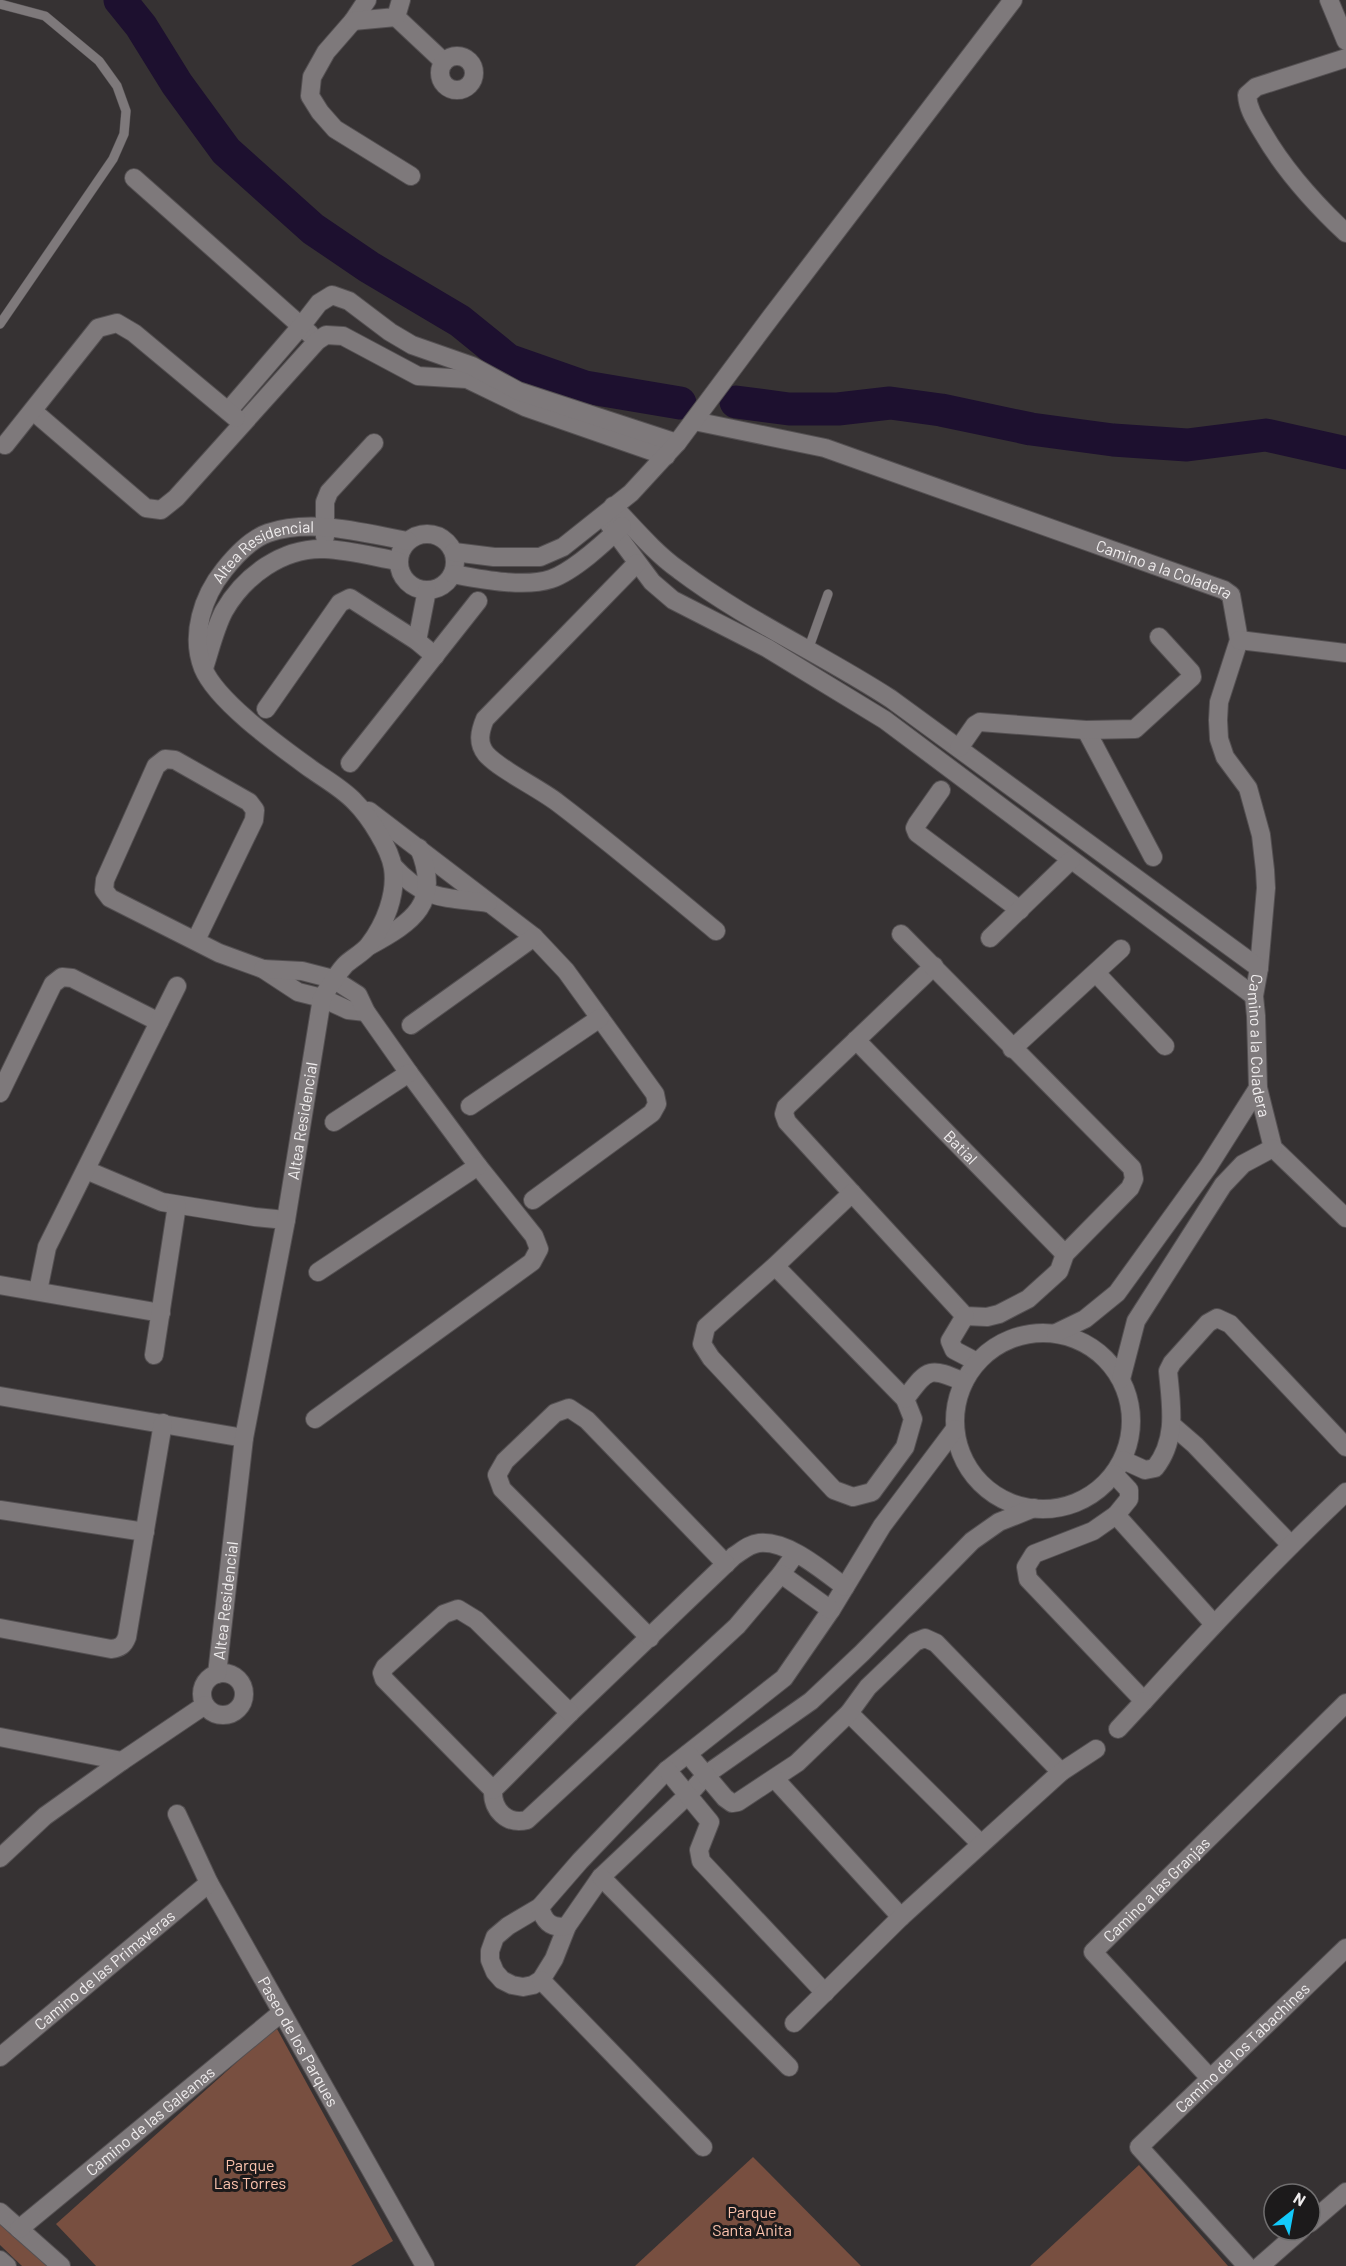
<svg xmlns="http://www.w3.org/2000/svg" width="1346" height="2266" font-family="Barlow,sans-serif">
  <rect width="100%" height="100%" fill="#363233"/>
  <g fill="#784f40">
    <path d="M276,2027L393,2241L351,2266H96L56,2224Z"/>
    <path d="M753,2157L861,2266H635Z"/>
    <path d="M1139,2165L1228,2266H1030Z"/>
    <path d="M0,2221L48,2266H22L0,2245Z"/>
  </g>
  <g fill="none" stroke-linecap="round" stroke-linejoin="round">
    <g stroke="#1d102f" stroke-width="33">
      <path d="M120,0L141,26L177,84L226,151L313,229L369,267L460,321L508,360L585,387L680,403"/>
      <path d="M736,402L789,409H838L890,403L941,410L1031,429L1113,440L1187,445L1266,435L1346,453"/>
    </g>
    <defs>
      <g id="service">
        <path d="M0,4L45,16L99,61L117,86L126,111L124,134L113,159L0,324"/>
        <path d="M808,650L828,594"/>
      </g>
      <g id="minor">
        <path d="M367,0L353,21L326,52L312,77L310,96L320,112L335,129L411,176"/>
        <path d="M1329,0L1346,41"/>
        <path d="M396,17L444,62"/>
        <path d="M353,21L396,17L401,0"/>
        <circle cx="457" cy="73" r="17"/>
        <path d="M1346,58L1256,87L1247,95C1248,110 1256,121 1263,133C1285,171 1314,203 1346,233"/>
        <path d="M134,178L310,334"/>
        <path d="M33,411L146,508L161,510L176,498L317,341L326,335L343,336L418,376L467,379L525,407L666,456"/>
        <path d="M228,411L302,325L319,303L332,295L349,301L390,332L412,345L472,366L518,391L677,443"/>
        <path id="s1" d="M694,421L825,448L1224,590L1231,595L1239,640L1219,702L1218,720L1219,739L1225,757L1248,788L1261,835L1265,870L1266,888L1259,968L1254,996L1256,1016L1258,1088L1273,1148L1346,1218"/>
        <path d="M5,445L98,328L117,323L134,333L236,418"/>
        <path d="M613,506C634,528 655,553 679,570C745,620 822,654 891,699L1259,968"/>
        <path d="M603,516L652,582L673,600L767,648L885,720L1254,996"/>
        <circle cx="427" cy="562" r="28"/>
        <path d="M325,537V502L329,492L374,443"/>
        <path d="M454,552L494,557H540L563,547L631,493L677,443L771,317L1013,0"/>
        <path d="M637,563L485,719C480,731 477,743 486,754C500,770 539,788 558,803C612,844 664,888 716,931"/>
        <path d="M453,574C480,579 524,588 551,579C574,571 604,543 622,526"/>
        <path d="M1239,640L1346,653"/>
        <path d="M417,641L427,590"/>
        <path d="M204,668C210,650 215,628 224,611C244,576 283,547 325,549C349,550 375,557 398,561"/>
        <path d="M266,709L340,603L350,598L417,641L435,656"/>
        <path d="M1086,730L1153,857"/>
        <path d="M959,748L975,725L980,722L1086,730L1135,729L1192,677L1191,672L1159,637"/>
        <path d="M350,763L478,601"/>
        <path d="M941,790L917,824L915,828L917,833L1020,910"/>
        <path d="M369,811L534,937L566,971L655,1094L657,1104L652,1113L533,1200"/>
        <path d="M393,866C425,901 444,897 488,903"/>
        <path d="M990,938L1071,860"/>
        <path d="M196,940L254,820L255,810L249,802L175,760L165,759L156,766L105,880L104,890L110,898L219,953L263,969L298,992L322,998L348,1010L366,1012"/>
        <path d="M369,946C413,922 442,903 419,848"/>
        <path d="M263,969L302,971L333,979L358,995L366,1012L409,1073L478,1166L534,1236L539,1249L532,1262L315,1419"/>
        <path d="M1096,973L1165,1046"/>
        <path d="M411,1025L534,937"/>
        <path id="s2" d="M856,1040L1065,1254"/>
        <path d="M1012,1049L1121,949"/>
        <path d="M0,1093L53,984L62,977L72,978L159,1022"/>
        <path d="M470,1106L600,1018"/>
        <path d="M334,1122L409,1073"/>
        <path d="M86,1170L162,1202L255,1217L286,1220"/>
        <path d="M852,1193L787,1122L784,1114L786,1107L934,966"/>
        <path d="M775,1266L905,1399L913,1419L905,1447L872,1492L853,1497L834,1490L711,1358L702,1344L706,1327L775,1266L852,1193L965,1316L987,1317L999,1314L1028,1299L1059,1271L1065,1254L1130,1188L1134,1179L1132,1168L901,934"/>
        <path d="M318,1272L478,1166"/>
        <path d="M0,1285L161,1313"/>
        <path d="M38,1291L47,1247L177,986"/>
        <path d="M965,1316L950,1341L954,1350L977,1362"/>
        <circle cx="1043" cy="1421" r="88"/>
        <path d="M1056,1333L1085,1319L1117,1293L1208,1167L1258,1088"/>
        <path d="M154,1355L177,1205"/>
        <path d="M1121,1379L1136,1321L1223,1185L1243,1164L1273,1148"/>
        <path d="M0,1396L244,1438"/>
        <path d="M905,1399C928,1369 928,1366 964,1382"/>
        <path d="M1173,1426L1195,1445L1291,1545"/>
        <path d="M955,1429L882,1526L831,1610L784,1678L667,1770L580,1861L540,1907L508,1926L495,1937L490,1951V1960L495,1972L502,1980L512,1985L523,1987L533,1985L541,1980L554,1959L567,1926L601,1877L689,1794L707,1774L811,1701L862,1653L972,1541L999,1522L1034,1508"/>
        <path d="M1123,1460L1145,1470L1155,1468C1178,1439 1171,1405 1168,1371L1172,1363L1208,1323L1217,1318L1230,1324L1346,1447"/>
        <path d="M1114,1474L1129,1490V1499L1116,1515L1093,1531L1034,1554L1026,1567L1028,1579L1144,1701C1209,1629 1275,1559 1346,1492"/>
        <path d="M0,1510L145,1532"/>
        <path d="M1116,1515L1214,1624"/>
        <path d="M796,1553L781,1574L737,1626L527,1820C507,1825 492,1810 493,1790L570,1713L734,1556C742,1551 749,1544 759,1543C788,1540 823,1571 845,1587"/>
        <path d="M781,1574L831,1610"/>
        <path d="M0,1628L111,1649C120,1648 124,1645 127,1637L163,1423"/>
        <path d="M650,1638L502,1489L497,1475L505,1461L555,1413L569,1408L587,1420L726,1564"/>
        <circle cx="223" cy="1694" r="21"/>
        <path id="s3" d="M217,1674L244,1438L286,1220L322,998C329,987 336,975 345,965C352,958 363,953 369,945C385,924 397,894 393,868C390,848 369,816 355,802C343,789 325,779 311,769C281,747 217,702 203,668C190,635 203,596 224,570C235,556 251,539 268,533C313,518 363,533 408,541"/>
        <path d="M849,1713L981,1844"/>
        <path d="M1118,1729L1144,1701"/>
        <path d="M0,1737L122,1761"/>
        <path d="M688,1754L725,1798L732,1803L738,1802L797,1763L849,1713L868,1687L915,1642L925,1638L936,1643L1061,1772"/>
        <path d="M667,1770L710,1822L699,1850L701,1861L825,1993"/>
        <path d="M775,1779L901,1917"/>
        <path d="M493,1790L384,1679L382,1673L385,1667L444,1614L458,1609L476,1620L570,1713"/>
        <path id="s4" d="M177,1814L209,1883L425,2266"/>
        <path d="M0,1858L45,1816L122,1761L205,1705"/>
        <path d="M601,1877L789,2067"/>
        <path d="M540,1907C544,1922 551,1929 567,1926"/>
        <path d="M541,1980L703,2147"/>
        <path d="M794,2023L901,1917L1061,1772L1096,1749"/>
        <path id="s5" d="M0,2057L209,1883"/>
        <path id="s6" d="M1210,2078L1093,1952L1346,1703"/>
        <path d="M0,2212L61,2266"/>
        <path d="M1310,2223L1346,2192"/>
        <path id="s7" d="M19,2229L281,2013"/>
        <path d="M0,2260L7,2266"/>
        <path id="s8" d="M1247,2266L1139,2147L1346,1948"/>
        <path d="M1260,2266L1301,2230"/>
      </g>
    </defs>
    <use href="#service" stroke="#545052" stroke-width="10"/>
    <use href="#minor" stroke="#545052" stroke-width="20"/>
    <use href="#service" stroke="#7e797b" stroke-width="9"/>
    <use href="#minor" stroke="#7e797b" stroke-width="18"/>
  </g>
  <g text-anchor="middle" stroke-width="6" stroke-linejoin="round" paint-order="stroke">
    <g font-size="16" fill="#efeced" stroke="#1c1a1b">
      <text dy="6" stroke="none"><textPath href="#s3" startOffset="1270">Altea Residencial</textPath></text>
      <text dy="6" stroke="none"><textPath href="#s1" startOffset="494">Camino a la Coladera</textPath></text>
      <text dy="6" stroke="none"><textPath href="#s1" startOffset="1032">Camino a la Coladera</textPath></text>
      <text dy="6" stroke="none"><textPath href="#s3" startOffset="560">Altea Residencial</textPath></text>
      <text dy="6" stroke="none"><textPath href="#s2" startOffset="150">Batial</textPath></text>
      <text dy="6" stroke="none"><textPath href="#s3" startOffset="74">Altea Residencial</textPath></text>
      <text dy="6" stroke="none"><textPath href="#s6" startOffset="261">Camino a las Granjas</textPath></text>
      <text dy="6" stroke="none"><textPath href="#s5" startOffset="136">Camino de las Primaveras</textPath></text>
      <text dy="6" stroke="none"><textPath href="#s4" startOffset="258">Paseo de los Parques</textPath></text>
      <text dy="6" stroke="none"><textPath href="#s8" startOffset="304">Camino de los Tabachines</textPath></text>
      <text dy="6" stroke="none"><textPath href="#s7" startOffset="170">Camino de las Galeanas</textPath></text>
    </g>
    <g font-size="16" fill="#fdc4ae" stroke="#1c1a1b">
      <text x="250" y="2171">Parque<tspan x="250" dy="18">Las Torres</tspan></text>
      <text x="752" y="2218">Parque<tspan x="752" dy="18">Santa Anita</tspan></text>
    </g>
  </g>
  <g transform="translate(1292 2212) rotate(31)"><circle r="28" fill="#1c1a1b" stroke="#706e6f" stroke-width="1.5"/>
  <path d="M0-4.5L10 22L0 15L-10 22Z" fill="#13cafb"/>
  <text y="-9" font-size="16" font-weight="bold" text-anchor="middle" fill="#efeced">N</text>
  </g>
</svg>
